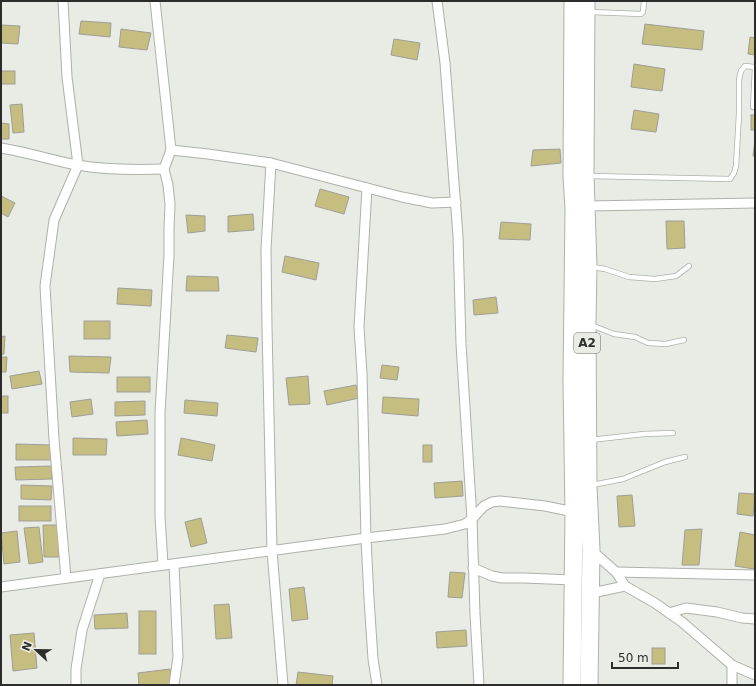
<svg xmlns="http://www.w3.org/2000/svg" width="756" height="686" font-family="'DejaVu Sans',sans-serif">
  <rect width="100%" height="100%" fill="#e8ece5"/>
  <g fill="#c5be80" stroke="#9f9e97">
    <path d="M81,21L111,23L110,37L79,34Z"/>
    <path d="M645,24L704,31L702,50L642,44Z"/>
    <path d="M1,25L20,26L18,44L1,43Z"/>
    <path d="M121,29L151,33L147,50L119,47Z"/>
    <path d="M750,37L755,38V55L748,54Z"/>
    <path d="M394,39L420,43L417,60L391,55Z"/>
    <path d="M634,64L665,69L662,91L631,87Z"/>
    <rect x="1" y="71" width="14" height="13"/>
    <path d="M22,104L24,132L13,133L10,105Z"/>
    <path d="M634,110L659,114L656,132L631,129Z"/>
    <rect x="751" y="115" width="4" height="15"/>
    <path d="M1,123L9,124V139H1Z"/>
    <path d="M755,140V157L753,156Z"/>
    <path d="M560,149L561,163L531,166L533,150Z"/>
    <path d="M320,189L349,197L344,214L315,206Z"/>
    <path d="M1,196L15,203L8,217L1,213Z"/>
    <path d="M253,214L254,230L228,232V216Z"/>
    <path d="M186,215L205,216V231L188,233Z"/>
    <path d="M666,221H684L685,248L667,249Z"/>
    <path d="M501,222L531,224L530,240L499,239Z"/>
    <path d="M285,256L319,263L316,280L282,272Z"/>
    <path d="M187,276L218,277L219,291H186Z"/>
    <path d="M118,288L152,290L151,306L117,304Z"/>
    <path d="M496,297L498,313L474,315L473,300Z"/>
    <rect x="84" y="321" width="26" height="18"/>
    <path d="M227,335L258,338L256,352L225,348Z"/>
    <path d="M5,336L4,354L1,355V337Z"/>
    <path d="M69,356L111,357L109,373L70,372Z"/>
    <path d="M1,357H7L6,372H1Z"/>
    <path d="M382,365L399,367L397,380L380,378Z"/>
    <path d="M39,371L42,384L12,389L10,376Z"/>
    <path d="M308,376L310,404L289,405L286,378Z"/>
    <rect x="117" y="377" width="33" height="15"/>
    <path d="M356,385L359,398L327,405L324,391Z"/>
    <rect x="1" y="396" width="7" height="17"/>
    <path d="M383,397L419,399L418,416L382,413Z"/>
    <path d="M91,399L93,414L72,417L70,402Z"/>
    <path d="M185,400L218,403L217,416L184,413Z"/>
    <path d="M145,401V415L115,416V402Z"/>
    <path d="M147,420L148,434L117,436L116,422Z"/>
    <path d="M73,438L107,439L106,455H73Z"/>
    <path d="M181,438L215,445L212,461L178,455Z"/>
    <path d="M16,444L52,445V460H16Z"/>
    <rect x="423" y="445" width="9" height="17"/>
    <path d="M52,466V479L16,480L15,467Z"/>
    <path d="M462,481L463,496L435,498L434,483Z"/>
    <path d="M21,485L52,486L51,500L21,499Z"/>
    <path d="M739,493L755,494L753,516L737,514Z"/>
    <path d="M632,495L635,526L619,527L617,496Z"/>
    <rect x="19" y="506" width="32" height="15"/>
    <path d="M201,518L207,543L191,547L185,522Z"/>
    <path d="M43,525H58L59,557H44Z"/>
    <path d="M39,527L43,562L29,564L24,528Z"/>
    <path d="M702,529L699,565H682L685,530Z"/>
    <path d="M17,531L20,562L4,564L1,533Z"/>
    <path d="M740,532L755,535V560L754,569L735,566Z"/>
    <path d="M450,572L465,573L462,598L448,597Z"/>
    <path d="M304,587L308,619L292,621L289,589Z"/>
    <path d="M229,604L232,638L216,639L214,605Z"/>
    <rect x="139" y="611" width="17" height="43"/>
    <path d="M127,613L128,628L95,629L94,615Z"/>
    <path d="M466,630L467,646L437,648L436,632Z"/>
    <path d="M34,633L37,668L13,671L10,635Z"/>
    <rect x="652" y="648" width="13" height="16"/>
    <path d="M170,669L172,685H139L138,673Z"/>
    <path d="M298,672L333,676L332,685H296Z"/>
  </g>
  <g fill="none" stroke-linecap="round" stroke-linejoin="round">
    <defs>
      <g id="lane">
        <path d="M590,12L641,14L643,12L644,1"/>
        <path d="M589,176L730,179L734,173L736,166L739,114V80L741,71L745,66L754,67L755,68L753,107"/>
        <path d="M592,267L605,269L629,277L655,279L676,276L689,266"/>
        <path d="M591,325L614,334L635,337L648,343L666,344L684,340"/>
        <path d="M590,440L644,434L673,433"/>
        <path d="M592,485L623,479L665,462L685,457"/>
      </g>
      <g id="street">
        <path d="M63,1L67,77L78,165L54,220L45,286L54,439L66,578"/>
        <path d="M155,1L171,150L164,169L168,185L170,204L169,229V255L160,413V516L163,565"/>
        <path d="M437,1L445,63L458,236L461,344L472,519L475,614L479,685"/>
        <path d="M1,148C27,152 51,160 77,165C106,170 135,170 164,169"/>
        <path d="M171,150L208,154L271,163L402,197L432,203L456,202"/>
        <path d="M271,163L266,249L267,327L272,551L283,685"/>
        <path d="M367,188L359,327L362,374L366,538L369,599L373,659L377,685"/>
        <path d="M587,206L755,203"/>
        <path d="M591,550L616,572L625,586L655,603L682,622L732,665L755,675"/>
        <path d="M473,568L492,576L502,578H524L573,580"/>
        <path d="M616,572L755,575"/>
        <path d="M1,587L366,538L445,529L465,524L472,519L484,506L492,502L500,501L545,506L574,512"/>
        <path d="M587,594L625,586"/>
        <path d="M669,613L686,608L717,612L742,618L755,619"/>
        <path d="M732,665V685"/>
        <path d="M76,685V669L82,630L100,574"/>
        <path d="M174,685L178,657L174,564"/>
      </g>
      <g id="highway">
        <path d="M586,1L585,175L588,267L587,323L588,486L591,550L589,685"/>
        <path d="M572,685L574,512L572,382L574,209L572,176L573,1"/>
      </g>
    </defs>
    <use href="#lane" stroke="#adb1aa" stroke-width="6"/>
    <use href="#street" stroke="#adb1aa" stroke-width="11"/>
    <use href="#highway" stroke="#adb1aa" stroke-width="19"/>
    <use href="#lane" stroke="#fff" stroke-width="4.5"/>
    <use href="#street" stroke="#fff" stroke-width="9"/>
    <use href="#highway" stroke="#fff" stroke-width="17"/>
  </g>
  <g text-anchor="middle" stroke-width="3" stroke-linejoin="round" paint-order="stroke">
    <rect fill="#e8ece5" stroke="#646663" stroke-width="1" x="574" y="333" width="26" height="20" rx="3"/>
    <g font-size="12" font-weight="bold" fill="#2c2d2b">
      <text x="587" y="347">A2</text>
    </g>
  </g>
  <rect width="756" height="686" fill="none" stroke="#2c2d2b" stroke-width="4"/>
  <g transform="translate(36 650) rotate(292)" stroke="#e8ece5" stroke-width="3" paint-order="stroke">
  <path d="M0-3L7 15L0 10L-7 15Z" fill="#2c2d2b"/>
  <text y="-6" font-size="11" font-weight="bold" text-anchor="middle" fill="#2c2d2b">N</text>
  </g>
  <path d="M612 662v6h66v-6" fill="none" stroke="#2c2d2b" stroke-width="2"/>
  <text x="618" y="662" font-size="12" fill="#2c2d2b" stroke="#e8ece5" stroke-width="3" paint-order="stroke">50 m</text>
</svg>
